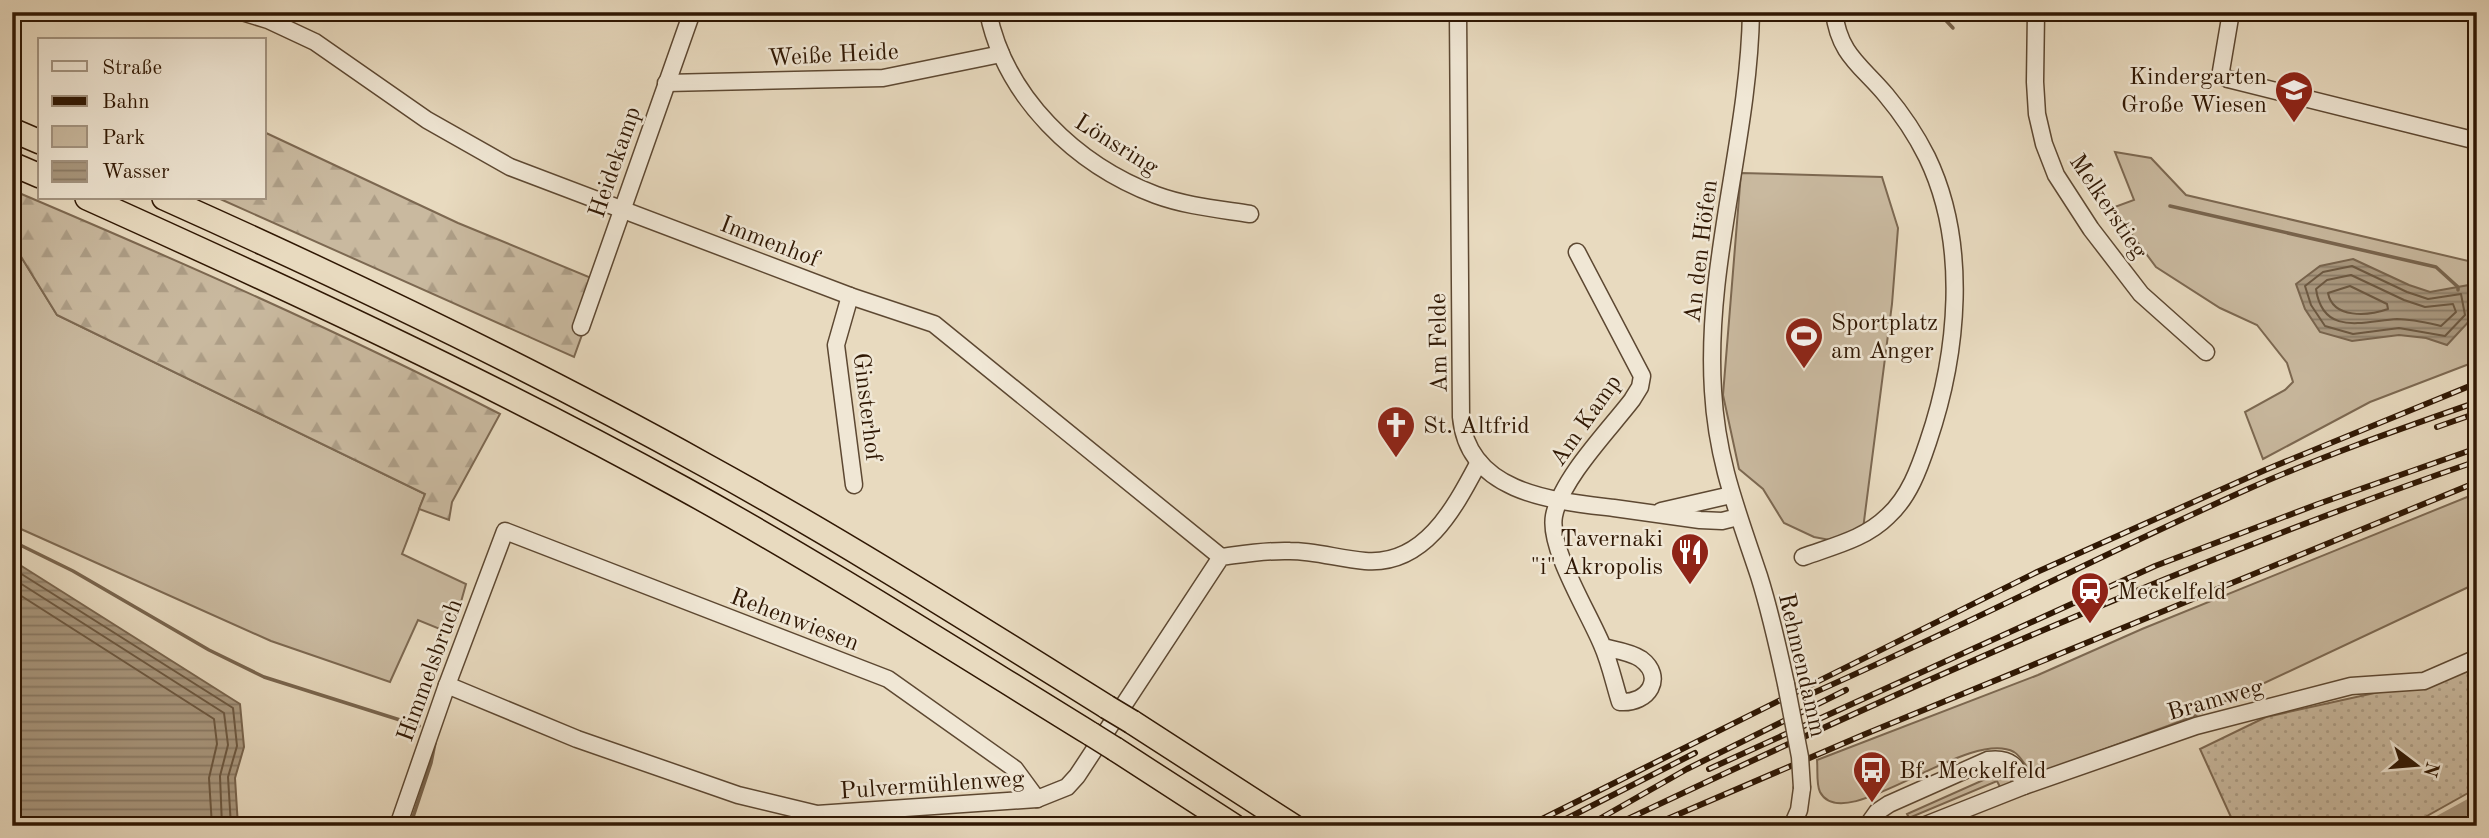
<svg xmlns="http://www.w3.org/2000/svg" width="2489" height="838" font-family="'Old Standard TT',serif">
  <defs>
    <pattern id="forest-firs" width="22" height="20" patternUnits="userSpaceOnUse" patternTransform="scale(1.75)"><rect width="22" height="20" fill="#c9b99f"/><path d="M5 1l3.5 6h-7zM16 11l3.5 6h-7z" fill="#ad9e87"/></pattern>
    <pattern id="garden-dots" width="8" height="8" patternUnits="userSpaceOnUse" patternTransform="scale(1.75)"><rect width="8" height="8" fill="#c9b99f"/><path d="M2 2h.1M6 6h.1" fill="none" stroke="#ad9e87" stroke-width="1.8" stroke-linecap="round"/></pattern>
    <pattern id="water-rules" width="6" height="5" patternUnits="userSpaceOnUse" patternTransform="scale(1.75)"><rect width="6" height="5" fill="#a9987f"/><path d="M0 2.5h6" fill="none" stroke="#8a7b66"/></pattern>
  </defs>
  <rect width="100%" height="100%" fill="#e8dabf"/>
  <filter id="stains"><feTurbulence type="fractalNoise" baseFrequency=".00286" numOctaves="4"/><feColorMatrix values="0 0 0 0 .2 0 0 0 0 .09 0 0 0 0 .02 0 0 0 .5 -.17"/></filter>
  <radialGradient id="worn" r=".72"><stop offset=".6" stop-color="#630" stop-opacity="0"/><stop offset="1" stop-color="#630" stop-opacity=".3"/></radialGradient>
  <g fill="#c9b99f" stroke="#7c6851" stroke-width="2">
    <path d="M2115,152L2151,158L2186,195L2477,263V361L2370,402L2263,459L2245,412L2285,390L2293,382L2287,363L2257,325L2220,308L2156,267L2112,208L2134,200Z"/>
    <path d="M1741,173L1882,177L1898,228L1892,304L1863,529L1835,541L1814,537L1784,523L1763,489L1739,469L1723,395Z"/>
    <path d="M12,242L57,315L425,494L402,554L466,584L452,634L418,620L390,682L271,641L12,525Z"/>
    <path d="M2477,493V583L2192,717L2048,770L2031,773C2026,767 2021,756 2014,752C1967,727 1844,838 1820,792C1816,784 1818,770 1817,760L2038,675L2142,629Z"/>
    <path d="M1994,766L2007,767L2012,774L2011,783L2001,789L1997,781L1909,818L1907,814L1997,774Z"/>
  </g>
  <g fill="url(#forest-firs)" stroke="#7c6851" stroke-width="2">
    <path d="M264,132L458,223L601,282L574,357L218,198H264Z"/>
    <path d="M12,190C177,260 341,332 500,414L452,502L449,520L419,509L425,494L57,315L12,242Z"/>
  </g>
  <path fill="url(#garden-dots)" stroke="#7c6851" stroke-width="2" d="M2477,664V788L2409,826H2235L2200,749L2266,717L2379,692Z"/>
  <g fill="url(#water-rules)" stroke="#78644d" stroke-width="2">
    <path d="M2353,259L2409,285L2430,292L2469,285L2473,317L2447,345L2426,338L2399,335L2352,341L2320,332L2305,309L2296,284L2320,266Z"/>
    <path d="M12,560L240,704L244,747L235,778L238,826H12Z"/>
  </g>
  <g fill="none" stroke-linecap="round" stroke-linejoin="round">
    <g stroke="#6c5841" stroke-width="2">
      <path d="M2352,266L2407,292L2428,299L2461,294L2465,315L2445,336L2399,328L2353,334L2325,326L2311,305L2305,286L2323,272Z"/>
      <path d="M2351,275L2404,300L2425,307L2453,304L2456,312L2441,326C2428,323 2412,319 2397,319C2364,321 2323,337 2316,289L2327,280Z"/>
      <path d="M2350,286L2387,304L2388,309C2368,316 2333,319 2328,293Z"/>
      <path d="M12,568L233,708L237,746L228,777L231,826"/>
      <path d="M12,578L224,713L228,745L220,776L222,826"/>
      <path d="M12,590L214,719L217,744L209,778L212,826"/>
    </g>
    <g stroke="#78644d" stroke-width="3.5">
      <path d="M1938,12L1953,28"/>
      <path d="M2170,206L2436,267L2458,287V290"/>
      <path d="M12,541L73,571L209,650L264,677L419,726"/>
      <path d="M410,826L431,763L435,743"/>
    </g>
    <path stroke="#a9987f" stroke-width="14" d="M2433,826L2477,802"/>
    <defs>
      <g id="minor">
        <path d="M242,12L268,20L315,42L427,120L510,167L850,296L934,324L1221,557"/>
        <path d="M988,12C1005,97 1076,165 1156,195C1186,206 1218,209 1250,214"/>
        <path d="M1458,12L1461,417C1468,494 1555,501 1614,508C1643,512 1672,516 1700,520L1722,521L1738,517"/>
        <path d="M1751,12C1749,139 1705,264 1713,391C1717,461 1737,510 1759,576C1770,611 1778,647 1786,684"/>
        <path d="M2036,12L2035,82L2037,114L2044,144L2056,175L2091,229L2141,294L2206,352"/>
        <path d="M2231,12L2221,71L2223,76L2228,79L2477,141"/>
        <path d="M666,83L883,78L1001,54"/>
        <path d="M1577,252L1642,376L1640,387L1632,400C1609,430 1561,479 1554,516C1548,548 1589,613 1602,645C1610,663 1614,683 1620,702C1649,704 1665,677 1641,659C1631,652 1615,650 1603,647"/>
        <path d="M850,296L836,345L854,485"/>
        <path d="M581,327L692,12"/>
        <path d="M1661,511L1731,495"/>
        <path d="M1803,557C1833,546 1865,539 1888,516C1909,497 1919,469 1928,442C1958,354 1969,244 1927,157C1916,135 1902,114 1886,95C1862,66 1839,55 1834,12"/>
        <path d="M447,685L577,739L738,795L817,814L1037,799L1067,787L1077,776L1221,557C1244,554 1267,550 1290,551C1315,551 1340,559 1365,561C1425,566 1455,507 1479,462"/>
        <path d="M398,826L447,685L505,531L888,679L1015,769L1037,799"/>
        <path d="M1792,826L1799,810L1802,788"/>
        <path d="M1867,826L1877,812L1889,804L1988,760C2010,757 2018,766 2024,786"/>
        <path d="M1923,826L2024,786L2196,726L2351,686L2424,681L2477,658"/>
        <path d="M2469,826L2477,821"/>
      </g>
      <g id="highway">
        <path d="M12,130L40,142"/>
        <path d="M12,164L40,176"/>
        <path d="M87,198C289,289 490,382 684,489C822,565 956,651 1091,734"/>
        <path d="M164,198C347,280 529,367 705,465C842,540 974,624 1107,707"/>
        <path d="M1132,722L1293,826"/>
        <path d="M1115,749L1234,826"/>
      </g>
    </defs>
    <use href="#minor" stroke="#5d4832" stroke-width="19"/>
    <use href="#highway" stroke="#2f1703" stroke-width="26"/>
    <use href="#minor" stroke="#f0e7d5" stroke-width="16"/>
    <use href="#highway" stroke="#e8dabf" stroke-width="23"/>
    <defs>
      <g id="rail">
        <path d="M2437,427L2477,413"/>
        <path d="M1804,697C1954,631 2099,556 2248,489C2322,456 2400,429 2477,402"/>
        <path d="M1709,769L2155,566L2318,504L2477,448"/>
        <path d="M1564,820L1695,753"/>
        <path d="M1528,826L2037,572L2265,470L2477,383"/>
        <path d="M1587,826L1687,769L1846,690"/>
        <path d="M1613,826C1896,692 2181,563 2477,461"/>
        <path d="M1651,826L1863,735L2477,482"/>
      </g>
    </defs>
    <use href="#rail" stroke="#2f1703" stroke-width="6"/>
    <use href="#rail" stroke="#f0e7d5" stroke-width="3.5" stroke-dasharray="10" stroke-linecap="butt"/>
    <defs>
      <path id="minor-bridge" d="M1786,684L1800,757L1802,788"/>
      <g id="highway-bridge">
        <path d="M1107,707L1132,722"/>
        <path d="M1091,734L1115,749"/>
      </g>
    </defs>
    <use href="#minor-bridge" stroke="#5d4832" stroke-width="19" stroke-linecap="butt"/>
    <use href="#highway-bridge" stroke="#2f1703" stroke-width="26" stroke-linecap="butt"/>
    <use href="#minor-bridge" stroke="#f0e7d5" stroke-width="16"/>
    <use href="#highway-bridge" stroke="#e8dabf" stroke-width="23"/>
  </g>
  <defs>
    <symbol id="school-pin" viewBox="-11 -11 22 30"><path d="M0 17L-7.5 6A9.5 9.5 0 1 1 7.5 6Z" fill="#8f2418" stroke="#f0e7d5"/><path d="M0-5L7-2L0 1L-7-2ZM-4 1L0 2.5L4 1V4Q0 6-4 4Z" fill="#fff"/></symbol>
    <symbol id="stadium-pin" viewBox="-11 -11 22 30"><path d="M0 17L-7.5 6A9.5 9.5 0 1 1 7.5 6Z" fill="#8f2418" stroke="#f0e7d5"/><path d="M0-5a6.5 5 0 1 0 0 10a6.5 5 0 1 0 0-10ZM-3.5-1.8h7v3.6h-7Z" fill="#fff"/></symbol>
    <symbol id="church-pin" viewBox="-11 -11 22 30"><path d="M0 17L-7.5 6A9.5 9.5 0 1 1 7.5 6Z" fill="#8f2418" stroke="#f0e7d5"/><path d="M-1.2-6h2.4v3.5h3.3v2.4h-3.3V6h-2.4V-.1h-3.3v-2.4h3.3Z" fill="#fff"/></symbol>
    <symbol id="restaurant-pin" viewBox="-11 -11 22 30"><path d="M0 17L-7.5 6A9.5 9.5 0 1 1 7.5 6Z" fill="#8f2418" stroke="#f0e7d5"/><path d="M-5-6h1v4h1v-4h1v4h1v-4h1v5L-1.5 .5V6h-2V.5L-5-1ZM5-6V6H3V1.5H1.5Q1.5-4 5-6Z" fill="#fff"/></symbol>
    <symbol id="station-pin" viewBox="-11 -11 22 30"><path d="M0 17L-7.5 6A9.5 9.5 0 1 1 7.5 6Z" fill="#8f2418" stroke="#f0e7d5"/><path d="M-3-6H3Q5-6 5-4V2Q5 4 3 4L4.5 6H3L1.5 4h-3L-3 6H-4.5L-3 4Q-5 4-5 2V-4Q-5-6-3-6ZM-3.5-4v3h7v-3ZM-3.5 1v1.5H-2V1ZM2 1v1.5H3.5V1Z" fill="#fff"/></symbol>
    <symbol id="bus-pin" viewBox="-11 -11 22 30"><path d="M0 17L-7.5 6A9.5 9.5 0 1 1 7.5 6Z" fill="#8f2418" stroke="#f0e7d5"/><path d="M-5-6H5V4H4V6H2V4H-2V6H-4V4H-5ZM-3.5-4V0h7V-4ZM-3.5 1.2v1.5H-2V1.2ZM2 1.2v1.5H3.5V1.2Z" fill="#fff"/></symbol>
  </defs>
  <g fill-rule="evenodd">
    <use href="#school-pin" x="2272" y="68" width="44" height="60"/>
    <use href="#stadium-pin" x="1782" y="314" width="44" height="60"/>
    <use href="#church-pin" x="1374" y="403" width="44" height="60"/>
    <use href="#restaurant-pin" x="1668" y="530" width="44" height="60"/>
    <use href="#station-pin" x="2068" y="569" width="44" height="60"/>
    <use href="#bus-pin" x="1850" y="748" width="44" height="60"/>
  </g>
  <g text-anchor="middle" stroke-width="5" stroke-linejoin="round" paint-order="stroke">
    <g font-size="24" fill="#2f1703" stroke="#f0e7d5">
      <text transform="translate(833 54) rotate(-3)" y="8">Weiße Heide</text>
      <text transform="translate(1117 144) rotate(32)" y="8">Lönsring</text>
      <text transform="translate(614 162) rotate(-71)" y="8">Heidekamp</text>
      <text transform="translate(2109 206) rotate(56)" y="8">Melkerstieg</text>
      <text transform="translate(770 241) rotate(21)" y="8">Immenhof</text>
      <text transform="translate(1700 251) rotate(-83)" y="8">An den Höfen</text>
      <text transform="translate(1438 343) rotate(-91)" y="8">Am Felde</text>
      <text transform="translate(868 407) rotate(83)" y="8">Ginsterhof</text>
      <text transform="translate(1585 420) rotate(-55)" y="8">Am Kamp</text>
      <text transform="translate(795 619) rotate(21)" y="8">Rehenwiesen</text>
      <text transform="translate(1803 665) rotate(77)" y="8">Rehmendamm</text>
      <text transform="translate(429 670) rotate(-70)" y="8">Himmelsbruch</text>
      <text transform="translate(2215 699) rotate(-16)" y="8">Bramweg</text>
      <text transform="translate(932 784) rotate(-4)" y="8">Pulvermühlenweg</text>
    </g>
    <g font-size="24" fill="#2f1703" stroke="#f0e7d5" text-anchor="start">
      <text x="2267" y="84" text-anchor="end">Kindergarten<tspan x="2267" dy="28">Große Wiesen</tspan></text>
      <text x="1831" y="330">Sportplatz<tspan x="1831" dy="28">am Anger</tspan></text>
      <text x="1423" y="433">St. Altfrid</text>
      <text x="1663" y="546" text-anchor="end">Tavernaki<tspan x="1663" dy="28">"i" Akropolis</tspan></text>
      <text x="2117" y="599">Meckelfeld</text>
      <text x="1899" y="778">Bf. Meckelfeld</text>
    </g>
  </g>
  <rect width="2489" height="838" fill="none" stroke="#e8dabf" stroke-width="42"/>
  <rect x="14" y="14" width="2461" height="810" fill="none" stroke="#2f1703" stroke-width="3.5"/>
  <rect x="21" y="21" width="2447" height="796" fill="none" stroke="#2f1703" stroke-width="2"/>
  <rect x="38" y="38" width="228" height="161" fill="#f0e7d5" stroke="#a39481" stroke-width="2"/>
  <rect x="52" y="61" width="35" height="10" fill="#f0e7d5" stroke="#a39481" stroke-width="2"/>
  <text x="102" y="74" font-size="21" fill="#2f1703">Straße</text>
  <rect x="52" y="96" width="35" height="10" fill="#2f1703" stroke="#a39481" stroke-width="2"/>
  <text x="102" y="108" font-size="21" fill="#2f1703">Bahn</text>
  <rect x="52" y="126" width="35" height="21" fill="#c9b99f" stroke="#a39481" stroke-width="2"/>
  <text x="102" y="144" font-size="21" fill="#2f1703">Park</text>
  <rect x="52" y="161" width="35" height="21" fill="url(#water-rules)" stroke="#a39481" stroke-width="2"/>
  <text x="102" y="178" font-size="21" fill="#2f1703">Wasser</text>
  <g transform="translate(2416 765) rotate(106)" stroke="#f0e7d5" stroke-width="5" paint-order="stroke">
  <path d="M0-5L12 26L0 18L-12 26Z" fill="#2f1703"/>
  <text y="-10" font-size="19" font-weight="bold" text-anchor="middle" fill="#2f1703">N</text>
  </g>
  <rect width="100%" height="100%" filter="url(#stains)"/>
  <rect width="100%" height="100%" fill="url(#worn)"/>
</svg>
